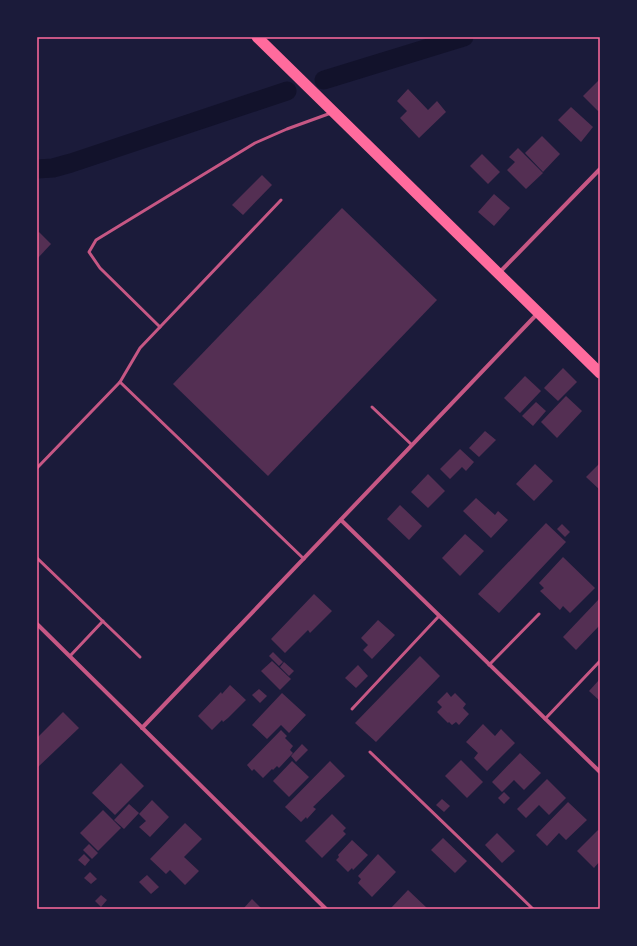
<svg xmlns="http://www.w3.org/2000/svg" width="637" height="946" font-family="Commissioner,sans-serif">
  <rect width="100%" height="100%" fill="#1b1b3a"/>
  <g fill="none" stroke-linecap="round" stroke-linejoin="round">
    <g stroke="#12122b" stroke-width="19">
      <path d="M324,80L464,37"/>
      <path d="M37,169L53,168L71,163L287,91"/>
    </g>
  </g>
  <g fill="#542f53">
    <path d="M600,79V109L598,111L583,96Z"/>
    <path d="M408,89L428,110L437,101L446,112L419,138L400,118L407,111L397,101Z"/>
    <path d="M571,107L593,127L581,142L558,120Z"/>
    <path d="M542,136L560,154L543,172L525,153Z"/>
    <path d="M518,148L543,173L526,189L507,170L515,162L509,157Z"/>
    <path d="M482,154L500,172L488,184L470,166Z"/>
    <path d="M262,175L272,185L243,215L232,205Z"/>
    <path d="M494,194L510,208L494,226L478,212Z"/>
    <path d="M342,208L437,300L268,476L173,384Z"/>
    <path d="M39,232L51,244L37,259V234Z"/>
    <path d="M563,368L577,382L558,401L544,388Z"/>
    <path d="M525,376L541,391L520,413L504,398Z"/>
    <path d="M566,396L582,411L557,438L541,422Z"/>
    <path d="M536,402L546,411L533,426L522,416Z"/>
    <path d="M485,431L496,440L479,457L469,448Z"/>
    <path d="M460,449L474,462L466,471L462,467L450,479L440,469Z"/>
    <path d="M600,463V490L586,477Z"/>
    <path d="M535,464L553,481L534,501L516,484Z"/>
    <path d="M428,474L445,491L428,508L411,492Z"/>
    <path d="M476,498L495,515L498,511L508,520L491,538L463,511Z"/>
    <path d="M400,505L422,526L409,540L387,519Z"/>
    <path d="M546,523L566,542L499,613L478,594Z"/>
    <path d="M562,524L570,532L565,537L557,529Z"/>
    <path d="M465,534L484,551L460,576L442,558Z"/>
    <path d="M563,557L595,588L570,613L563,606L560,610L540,591L544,588L539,583Z"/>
    <path d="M314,594L332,611L310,633L308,630L285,653L271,639Z"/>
    <path d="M600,598V625L576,650L563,637Z"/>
    <path d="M378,620L395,635L372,659L363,650L368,645L361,638Z"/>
    <path d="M273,652L283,662L279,666L269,656Z"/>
    <path d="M420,656L440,676L376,742L355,723Z"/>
    <path d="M272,661L291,679L280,690L261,671Z"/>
    <path d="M284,662L294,671L289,676L280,667Z"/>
    <path d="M358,665L368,676L356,688L345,678Z"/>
    <path d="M599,680L600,681V701L589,691Z"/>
    <path d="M230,685L246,700L228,718L223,722L222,720L212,730L198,716L221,692L222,694Z"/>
    <path d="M259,689L267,696L260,703L252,695Z"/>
    <path d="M447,692L451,697L455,693L466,704L463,708L469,714L459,725L456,722L452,725L449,722L448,723L437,712L442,707L437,702Z"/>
    <path d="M282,693L306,715L289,733L281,725L267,739L252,725Z"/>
    <path d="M63,712L79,728L37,768V738Z"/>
    <path d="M483,724L495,736L501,729L515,743L487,771L474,758L478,753L466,742Z"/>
    <path d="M281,730L287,736L285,738L293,746L290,750L293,753L279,768L277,766L273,770L272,769L263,778L254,769L252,771L247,765Z"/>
    <path d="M302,744L308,750L296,762L291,756Z"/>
    <path d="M520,753L541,773L524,790L514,780L502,792L492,782Z"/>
    <path d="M461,760L483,782L467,798L445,776Z"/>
    <path d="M292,761L309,777L289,797L273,781Z"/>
    <path d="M330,761L345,776L313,807L316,809L307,819L306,817L301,822L285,807Z"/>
    <path d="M121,763L144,786L115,815L92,793Z"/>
    <path d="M547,779L566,798L549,815L539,805L526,818L517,809Z"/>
    <path d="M504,792L510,798L504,804L498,798Z"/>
    <path d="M442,799L450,806L444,812L436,805Z"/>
    <path d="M152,800L169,817L150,837L139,827L146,821L139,814Z"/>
    <path d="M568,802L587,820L566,840L559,833L547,846L536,835Z"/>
    <path d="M129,804L139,813L124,829L114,820Z"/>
    <path d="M103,810L121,828L98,851L80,833Z"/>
    <path d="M332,814L346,828L343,831L346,834L322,858L305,841Z"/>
    <path d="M185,823L202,839L184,857L199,871L185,885L170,870L166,874L150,859Z"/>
    <path d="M598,830L600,832V861L594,868L577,851Z"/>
    <path d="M497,833L515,851L502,863L485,845Z"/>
    <path d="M443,838L467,861L455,873L431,850Z"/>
    <path d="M352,840L368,855L353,870L352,868L348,872L336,860L339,857L338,855Z"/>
    <path d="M89,844L98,853L92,859L83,850Z"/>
    <path d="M84,854L90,860L85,866L78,860Z"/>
    <path d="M378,854L396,872L372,897L358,883L361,879L358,876Z"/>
    <path d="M90,872L97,879L91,884L84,878Z"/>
    <path d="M147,875L159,887L151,894L139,882Z"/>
    <path d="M408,890L428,909L391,908Z"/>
    <path d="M101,895L107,900L101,907L95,901Z"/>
    <path d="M252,899L262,909H243Z"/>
  </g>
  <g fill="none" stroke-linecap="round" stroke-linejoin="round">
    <g stroke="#c65784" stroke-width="3">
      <path d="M160,327L100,268L89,252L96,240L255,143L287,129L331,113"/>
      <path d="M120,382L140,348L281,200"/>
      <path d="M372,407L412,445"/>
      <path d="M37,468L120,382L304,559"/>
      <path d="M37,558L140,657"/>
      <path d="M70,656L103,621"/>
      <path d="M489,665L539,614"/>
      <path d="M352,709L439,616"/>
      <path d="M545,719L600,661"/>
      <path d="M370,752L533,909"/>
    </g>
    <g stroke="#c65784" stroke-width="4">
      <path d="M499,273L600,169"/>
      <path d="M341,520L600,772"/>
      <path d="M37,624L326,909"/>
      <path d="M142,728L538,313"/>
    </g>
    <path stroke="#ff6b9d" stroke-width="11" d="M257,37L600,373"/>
  </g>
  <rect width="637" height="946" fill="none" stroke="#1b1b3a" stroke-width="76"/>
  <rect x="38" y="38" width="561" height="870" fill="none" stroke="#ff6b9d" stroke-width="1.5"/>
</svg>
